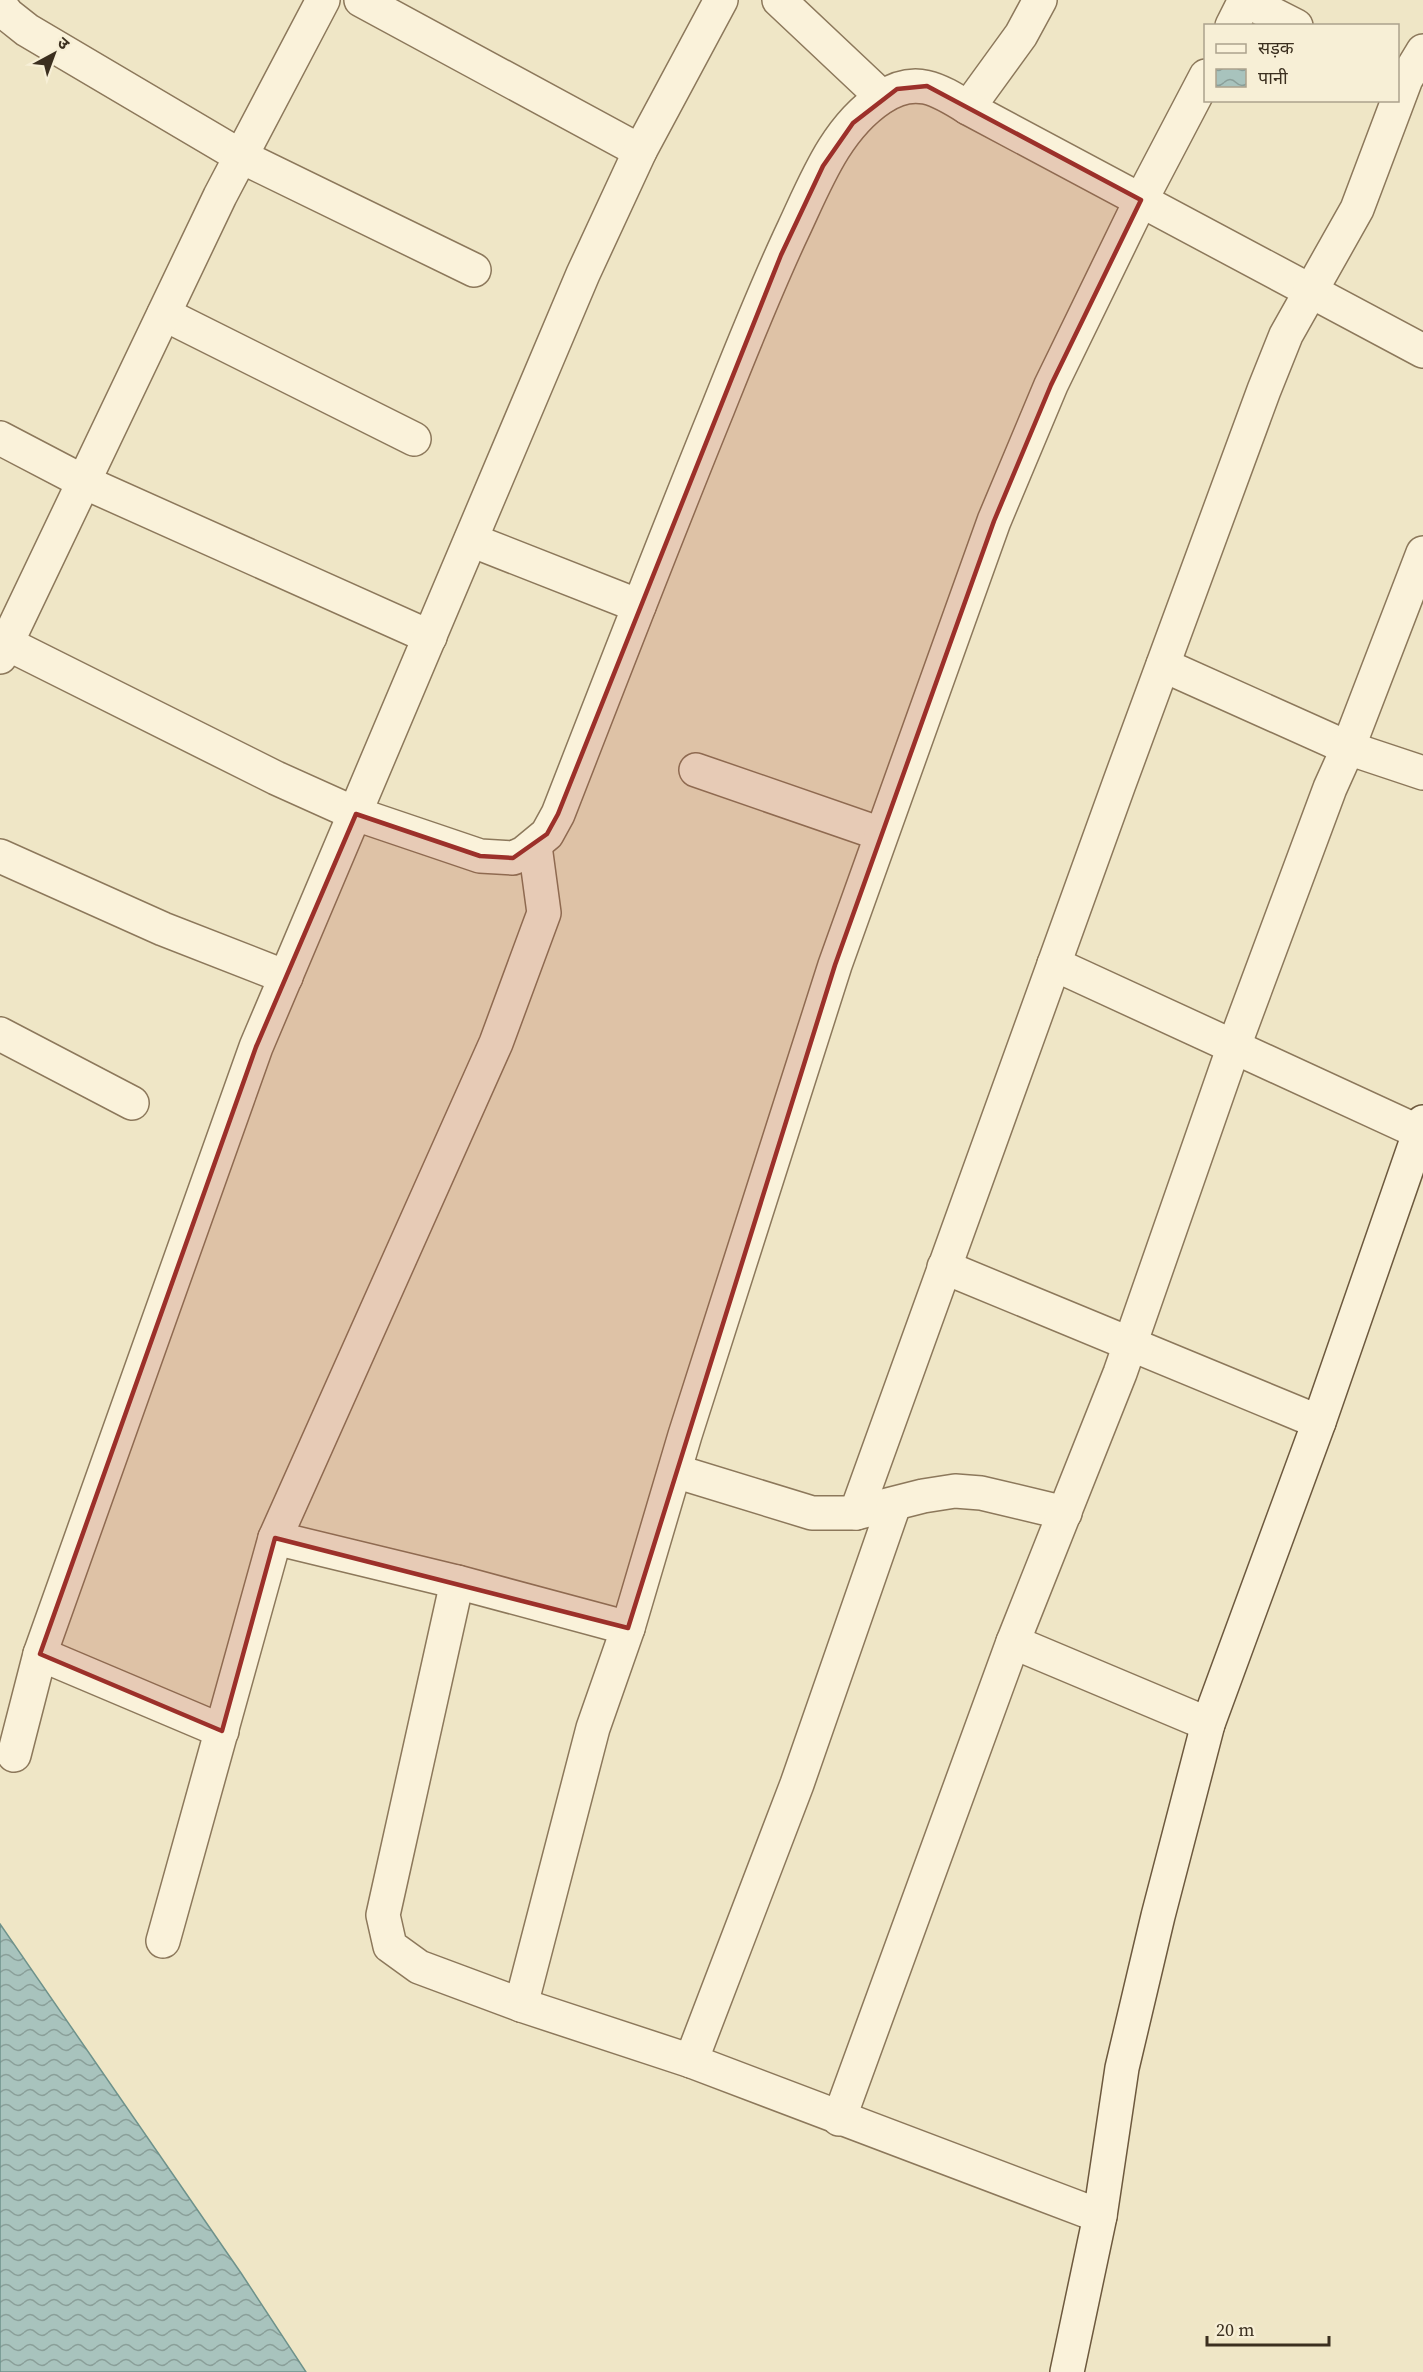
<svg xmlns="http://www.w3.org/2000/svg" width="1423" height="2372" font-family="'Source Serif 4','Noto Sans Devanagari',serif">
  <defs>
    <pattern id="water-waves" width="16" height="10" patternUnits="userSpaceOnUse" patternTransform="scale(1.5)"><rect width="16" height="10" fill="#a8c3bd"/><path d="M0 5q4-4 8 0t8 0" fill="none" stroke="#8a9f99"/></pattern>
  </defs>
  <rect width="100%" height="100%" fill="#efe6c6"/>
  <path fill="url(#water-waves)" stroke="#6e928b" stroke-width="1.5" d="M0,1924L241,2273L306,2372H0Z"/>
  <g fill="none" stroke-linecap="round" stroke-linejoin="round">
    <defs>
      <g id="street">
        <path d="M361,0L640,151"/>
        <path d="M779,0L882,97"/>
        <path d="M1245,0L1296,26"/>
        <path d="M0,5L8,15L27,30L242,157L474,270"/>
        <path d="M1232,26L1245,0"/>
        <path d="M968,108L1021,35L1040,0"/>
        <path d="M164,314L414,439"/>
        <path d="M0,438L84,482L430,637"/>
        <path d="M471,540L639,606"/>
        <path d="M0,640L276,778L356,814L480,856L513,858L524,853L547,834L558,814C611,678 663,543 718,408C742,348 766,287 794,228C816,181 836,128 881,98C915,75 938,89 968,108L1423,351"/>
        <path d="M0,657L220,196L323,0"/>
        <path d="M1163,665L1348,748L1423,773"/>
        <path d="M696,770L881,834"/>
        <path d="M0,856L163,929L286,977"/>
        <path d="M1054,964L1419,1132"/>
        <path d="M0,1034L132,1103"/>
        <path d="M944,1267L1319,1422"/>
        <path d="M675,1471L812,1513H856L923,1496L955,1491L981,1493L1065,1513"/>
        <path d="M856,1513L1119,784L1264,390L1286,335L1357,209L1406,79L1423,51"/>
        <path d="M275,1538L457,1582L628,1628"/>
        <path d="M457,1582L383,1915L390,1946L419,1967L521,2005L691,2061L1100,2216"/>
        <path d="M1013,1642L1208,1724"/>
        <path d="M40,1654L222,1731"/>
        <path d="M14,1755L40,1654L256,1047L583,274L640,151L721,0"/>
        <path d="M163,1941L275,1538L496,1043L544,913L535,846"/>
        <path d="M521,2005L593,1728L628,1628L685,1435L835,965L994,521L1051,385L1141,200L1206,76"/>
        <path d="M691,2061L797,1784L894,1505"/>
        <path d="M839,2119L1013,1642L1120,1373L1234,1046L1330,788L1348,748L1423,553"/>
      </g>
      <path id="secondary" d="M1067,2372L1100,2216L1122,2068L1158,1916L1208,1724L1319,1422L1423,1122"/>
    </defs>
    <use href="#street" stroke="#8c785b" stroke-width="36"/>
    <use href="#secondary" stroke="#6d593e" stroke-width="36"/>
    <use href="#street" stroke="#faf2da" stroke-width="33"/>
    <use href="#secondary" stroke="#faf2da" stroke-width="33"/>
  </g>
  <path fill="#9c302a" fill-opacity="0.2" stroke="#9c302a" stroke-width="4.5" stroke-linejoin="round" d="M927,86L1141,200L1051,385L994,521L835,965L628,1628L275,1538L222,1731L40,1654L256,1047L356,814L480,856L513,858L547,834L558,814L781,255L823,166L853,123L897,89Z"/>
  <rect x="1204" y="24" width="195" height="78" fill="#f7efd6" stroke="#aca28d" stroke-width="1.5"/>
  <rect x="1216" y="44" width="30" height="9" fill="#faf2da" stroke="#aca28d" stroke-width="1.5"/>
  <text x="1258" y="54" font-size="18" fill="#3b2f1f">सड़क</text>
  <rect x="1216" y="69" width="30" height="18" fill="url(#water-waves)" stroke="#aca28d" stroke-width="1.5"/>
  <text x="1258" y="84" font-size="18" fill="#3b2f1f">पानी</text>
  <g transform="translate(54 54) rotate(41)" stroke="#f7efd6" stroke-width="4.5" paint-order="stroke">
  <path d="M0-4.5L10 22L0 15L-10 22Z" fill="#3b2f1f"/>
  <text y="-9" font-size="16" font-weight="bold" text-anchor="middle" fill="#3b2f1f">उ</text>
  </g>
  <path d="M1207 2336v9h122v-9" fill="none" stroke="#3b2f1f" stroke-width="3"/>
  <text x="1216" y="2336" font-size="18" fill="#3b2f1f" stroke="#f7efd6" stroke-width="4.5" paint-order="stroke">20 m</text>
</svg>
